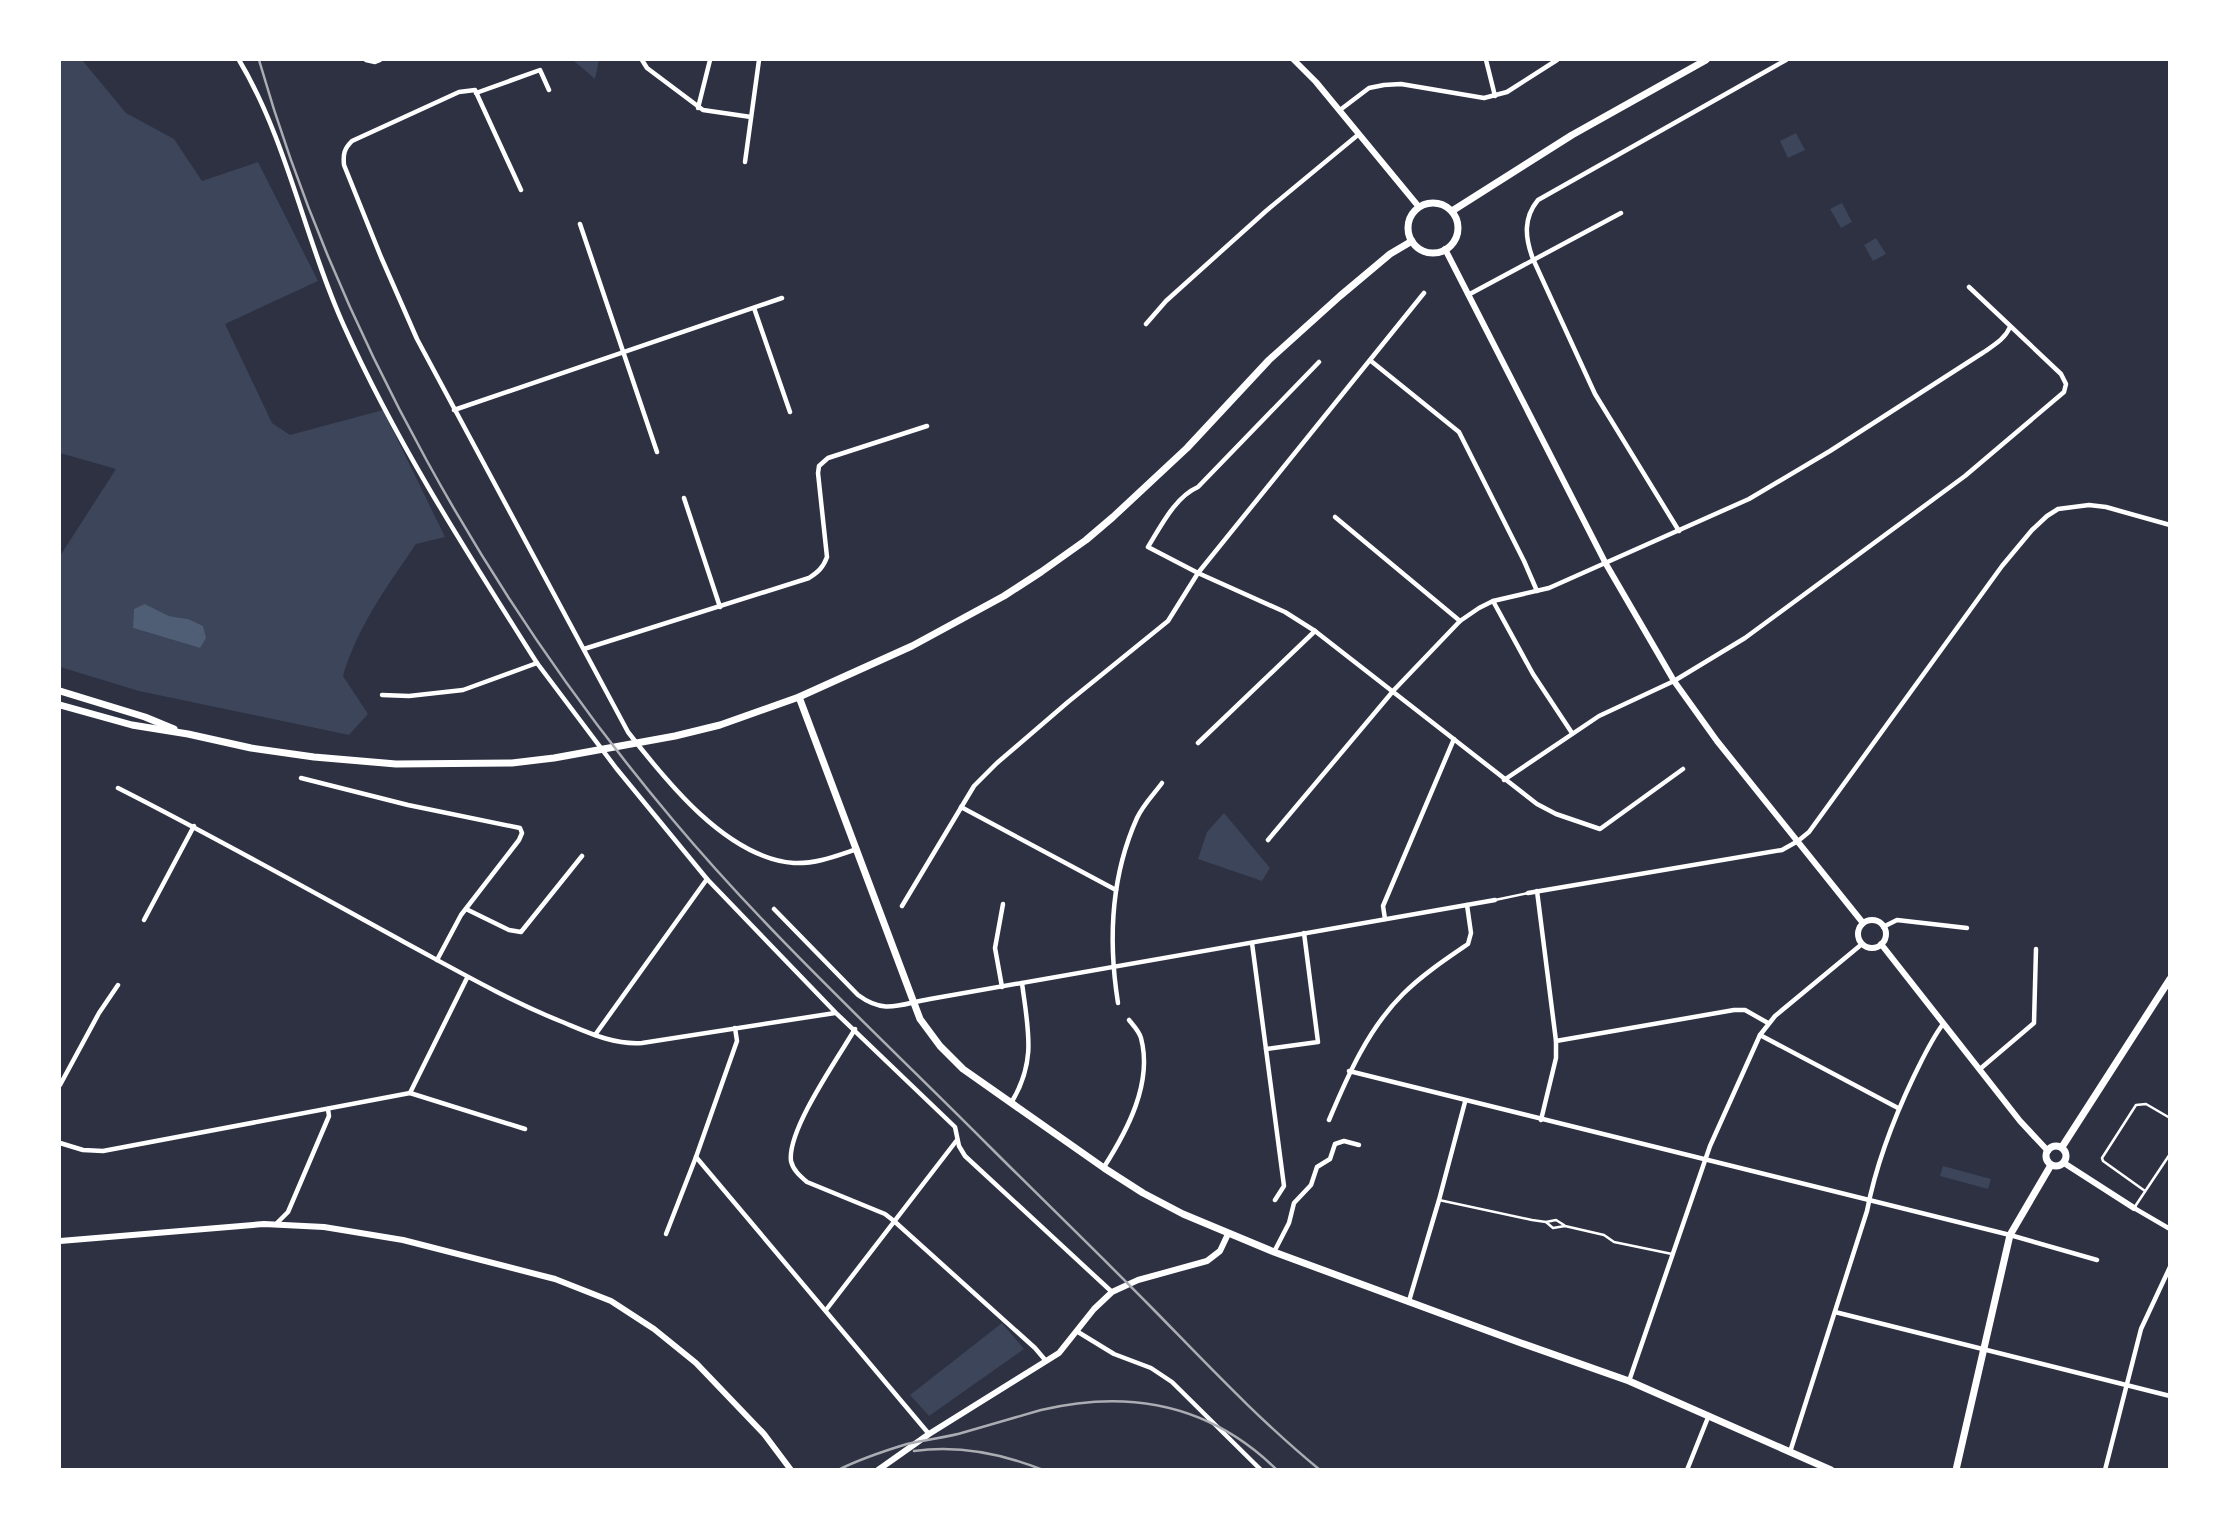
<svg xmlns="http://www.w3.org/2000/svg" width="2229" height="1529" font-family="'Golos Text',sans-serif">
  <rect width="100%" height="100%" fill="#2d3142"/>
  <g fill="#3c4559" fill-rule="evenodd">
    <path d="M60,60H82L126,113L174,139L202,181L258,162L318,281L225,324L272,423L290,435L383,410L445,537L416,544C388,585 357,627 343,676L368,714L349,735L139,691L60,667V556L116,469L60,453ZM145,604L169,616L188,619L200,648L133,628Z"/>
    <path d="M572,60H599L595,79L574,61Z"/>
    <path d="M1796,133L1805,150L1788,158L1780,141Z"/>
    <path d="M1842,203L1852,222L1841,228L1830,209Z"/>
    <path d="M1876,238L1886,254L1873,261L1864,245Z"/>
    <path d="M1224,813L1270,868L1262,881L1198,859L1207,832Z"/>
    <path d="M1943,1166L1991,1179L1988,1189L1940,1176Z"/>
    <path d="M1002,1323L1024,1349L929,1416L910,1395Z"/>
  </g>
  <path fill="#4f5d75" d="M145,604L169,616L188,619L203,626L206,638L200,648L133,628L134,609Z"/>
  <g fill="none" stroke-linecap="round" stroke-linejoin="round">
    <g stroke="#fff" stroke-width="2.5">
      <path d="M1495,900L1528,893"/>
      <path d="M2145,1191L2103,1161L2102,1158L2136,1105L2146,1104L2170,1118"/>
      <path d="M1439,1200L1532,1220L1546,1222L1556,1220L1564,1225"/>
      <path d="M2134,1208L2170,1154"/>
      <path d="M1546,1222L1553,1228L1565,1226L1604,1235L1614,1242L1672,1254"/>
    </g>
    <g stroke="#fff" stroke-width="4.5">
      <path d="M239,60C287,140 305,240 344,326C397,444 468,554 537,663"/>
      <path d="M366,60L375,62L380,60"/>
      <path d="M642,60L647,68L703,110L751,117"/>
      <path d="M1486,60L1495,96"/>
      <path d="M476,93L540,70L549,90"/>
      <path d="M698,108L710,60"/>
      <path d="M1340,110L1369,88L1384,85L1401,84L1484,98L1507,92L1557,60"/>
      <path d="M745,162L759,60"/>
      <path d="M521,190L475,90L459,92L352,141C344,149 343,154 344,165L381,257L417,339L628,732C666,781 727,858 794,863C816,864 836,856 857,849"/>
      <path d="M580,224L657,452"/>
      <path d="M1468,295L1621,213"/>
      <path d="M754,308L790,412"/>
      <path d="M1146,324L1166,301L1266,211L1359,134"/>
      <path d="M1371,361L1459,432L1524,561L1537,591"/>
      <path d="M1319,362L1198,487C1175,497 1161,526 1148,547L1198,573L1285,612L1315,631L1537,804L1556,814L1600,829L1683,769"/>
      <path d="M454,410L782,298"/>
      <path d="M684,498L720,607"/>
      <path d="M1335,517L1460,621"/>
      <path d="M1679,531L1595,394L1533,259C1525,238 1523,218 1538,200L1786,60"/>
      <path d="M1493,601L1533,674L1572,733"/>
      <path d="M584,649L809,578C818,572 823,568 827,557L818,473L819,466L828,458L927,426"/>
      <path d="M382,695L409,696L463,690L537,663L616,768L707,879L836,1013L955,1127L959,1146L965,1156L1112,1292"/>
      <path d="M1198,743L1315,631"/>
      <path d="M301,778L408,805L520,828L522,833L519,840L461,915L437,960"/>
      <path d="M1504,780L1599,716L1674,681L1745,638L1965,476L2064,392L2066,384L2061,374L1969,287"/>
      <path d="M118,788C215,837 309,890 404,942C456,970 506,999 560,1021C587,1032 613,1045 642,1043L835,1013"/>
      <path d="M961,807L1116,890"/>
      <path d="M1268,840L1394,690L1460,621L1479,608L1493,601L1549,588L1749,499L1830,451L1984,352C1994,345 2005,339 2010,327"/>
      <path d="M1537,891L1556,1041V1058L1541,1120"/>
      <path d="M1528,893L1782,850L1798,841L1809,832L2002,566L2032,530L2047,516L2058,509L2089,505L2106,507L2170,525"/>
      <path d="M902,906L974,786L997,763L1068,702L1168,621L1198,573L1424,293"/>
      <path d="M466,909L509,930L521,932L582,856"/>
      <path d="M774,909L858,995C885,1015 900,1004 930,999L1495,900"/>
      <path d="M1385,919L1383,906L1454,739"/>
      <path d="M144,920L194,826"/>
      <path d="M1883,927L1897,920L1967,928"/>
      <path d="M1252,943L1284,1186L1275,1200"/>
      <path d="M1002,987L995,948L1003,904"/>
      <path d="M1118,1003C1108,940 1111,876 1137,818C1143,805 1154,794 1162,783"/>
      <path d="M855,1029C838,1058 787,1130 791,1161C793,1170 800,1176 807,1182L885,1214L894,1221L1035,1348L1046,1361"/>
      <path d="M595,1035L707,879"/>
      <path d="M1760,1035L1898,1108"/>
      <path d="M1556,1041L1734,1010H1745L1768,1023"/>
      <path d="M1266,1049L1318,1042L1304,933"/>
      <path d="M1980,1069L2034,1023L2036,949"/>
      <path d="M1349,1071L2010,1235L2097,1260"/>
      <path d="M60,1085L99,1013L118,985"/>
      <path d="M410,1093L467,978"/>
      <path d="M1011,1103C1037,1061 1028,1030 1022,983"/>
      <path d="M1329,1120C1348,1075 1368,1029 1403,994C1422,975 1446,959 1468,944L1471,933L1467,905"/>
      <path d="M60,1143L83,1150L103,1151L410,1093L525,1129"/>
      <path d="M696,1157L929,1434"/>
      <path d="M1104,1167C1127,1131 1153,1083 1141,1038C1139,1031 1133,1025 1129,1020"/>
      <path d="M2134,1208L2170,1229"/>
      <path d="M276,1224L288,1212L329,1116L328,1109"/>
      <path d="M666,1234L696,1157L737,1041L735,1028"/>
      <path d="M1274,1252L1289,1223L1294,1203L1311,1185L1317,1167L1330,1159L1335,1144L1344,1141L1359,1145"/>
      <path d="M1409,1301L1439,1200L1465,1102"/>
      <path d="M826,1310L957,1140"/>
      <path d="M1835,1312L2170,1396"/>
      <path d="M1078,1332L1114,1354L1151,1368L1172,1382L1261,1470"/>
      <path d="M1629,1381L1710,1146L1760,1035L1775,1016L1862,944"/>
      <path d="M1790,1452L1867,1211C1876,1164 1893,1120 1914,1076C1923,1058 1931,1040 1943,1024"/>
      <path d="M1687,1470L1709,1415"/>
      <path d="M2105,1470L2141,1329L2170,1267"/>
    </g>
    <g stroke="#fff" stroke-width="6">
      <path d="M1294,60L1316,82L1419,207"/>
      <path d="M1445,249L1606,564L1674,681L1717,741L1863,923"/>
      <circle cx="1872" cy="934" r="14"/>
      <path d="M1881,944L2020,1121L2048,1151"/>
      <path d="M2064,1163L2134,1208"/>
      <path d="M60,1241L264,1224L324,1227L403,1240L555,1279L611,1301L654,1329L696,1363L764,1434L791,1470"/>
      <path d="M878,1470L929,1434L1059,1353L1094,1309L1112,1292L1138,1280L1207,1261L1220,1251L1228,1234"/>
    </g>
    <g stroke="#fff" stroke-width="7">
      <circle cx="1433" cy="228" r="25"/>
      <path d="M1452,211L1572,135L1706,60"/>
      <path d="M60,691L145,717L174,729"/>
      <path d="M799,697L920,1019L940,1046L963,1069L1104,1168L1143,1193L1183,1214L1274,1252L1521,1343L1629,1381L1831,1470"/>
      <path d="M60,705L132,725L188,734L251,748L314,757L396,764L512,763L554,758L675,736L720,725L799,697L912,646L1004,596L1041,572L1086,540L1113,517L1187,448L1269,360L1340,296L1390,254L1412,241"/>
      <circle cx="2056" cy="1156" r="10"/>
      <path d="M2062,1147L2170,979"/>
      <path d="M1956,1470L2010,1235L2051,1165"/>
    </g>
    <g stroke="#abadb3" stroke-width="2.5">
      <path d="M259,60C337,332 491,604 673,820C771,937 885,1041 992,1149C1045,1202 1099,1254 1152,1308C1206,1363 1260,1421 1320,1470"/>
      <path d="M914,1451C957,1445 1003,1454 1043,1470"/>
      <path d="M838,1470C860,1459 884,1451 907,1444C926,1439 946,1438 965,1432C990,1425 1016,1417 1041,1410C1130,1389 1211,1405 1277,1470"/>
    </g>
  </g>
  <rect width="2229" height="1529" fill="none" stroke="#ffffff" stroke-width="122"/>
</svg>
